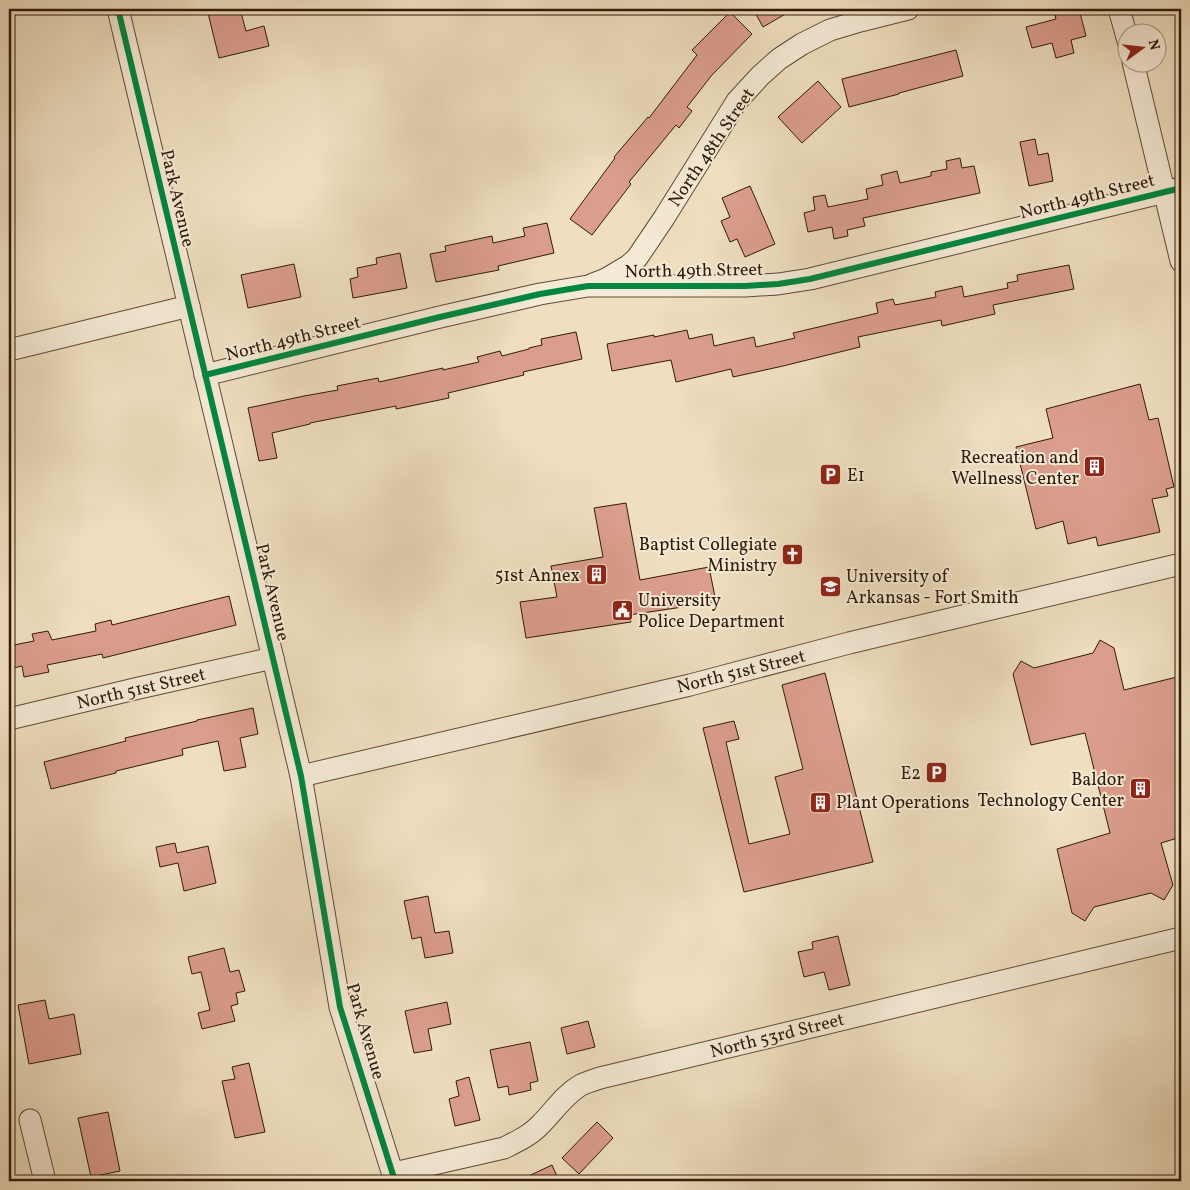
<svg xmlns="http://www.w3.org/2000/svg" width="1190" height="1190" font-family="Vollkorn,serif">
  <rect width="100%" height="100%" fill="#efdfc0"/>
  <filter id="stains"><feTurbulence type="fractalNoise" baseFrequency=".004" numOctaves="4"/><feColorMatrix values="0 0 0 0 .2 0 0 0 0 .09 0 0 0 0 .02 0 0 0 .5 -.17"/></filter>
  <radialGradient id="worn" r=".72"><stop offset=".6" stop-color="#630" stop-opacity="0"/><stop offset="1" stop-color="#630" stop-opacity=".3"/></radialGradient>
  <g fill="#db9e8d" stroke="#301a07">
    <path d="M207,9H240L246,31L264,26L269,46L219,58Z"/>
    <path d="M753,9H794L763,27Z"/>
    <path d="M1079,9L1086,36L1071,40L1074,53L1056,58L1052,43L1032,48L1026,27L1056,19L1055,15Z"/>
    <path d="M730,12L752,34L712,75L687,107L692,111L679,128L676,125L629,182L631,184L592,235L570,219L615,158L614,157L648,117L649,118L697,55L692,50Z"/>
    <path d="M956,50L963,76L899,93V94L849,107L842,79Z"/>
    <path d="M818,81L841,107L802,143L778,117Z"/>
    <path d="M1035,139L1038,155L1048,153L1053,181L1029,186L1020,142Z"/>
    <path d="M960,158L962,168L974,166L980,193L863,218L865,226L847,230L848,236L834,239L832,227L808,232L804,213L815,210L813,197L825,195L828,207L868,199L866,189L883,185L881,175L897,171L900,183L931,176V172L947,169L946,161Z"/>
    <path d="M750,186L775,244L745,257L737,239L730,242L721,221L730,217L722,198Z"/>
    <path d="M547,223L554,253L498,266L499,270L436,282L430,254L446,251L445,246L492,236L493,243L525,236L523,228Z"/>
    <path d="M400,253L407,288L353,298L350,279L358,277L357,268L377,264L376,258Z"/>
    <path d="M294,264L301,297L248,308L241,275Z"/>
    <path d="M1069,265L1074,289L993,305L995,314L942,326L941,320L858,337L860,347L783,366L733,377L731,369L676,382L671,360L612,371L607,344L654,335V337L687,330L689,339L712,334L714,346L754,337L756,347L795,338L793,333L878,313L876,303L893,299L895,305L936,297L935,292L962,286L964,297L1008,288L1007,283L1018,281L1017,275Z"/>
    <path d="M576,332L582,359L523,372L524,375L448,393L449,398L396,409V406L310,423V424L272,433L277,458L259,461L248,408L304,396L338,390L337,386L378,378L379,382L443,368V370L479,362L477,357L500,351L502,356L529,349V348L542,345L541,339Z"/>
    <path d="M1140,384L1149,420L1158,418L1174,487L1166,489L1168,496L1152,499L1160,532L1098,546L1096,537L1068,544L1063,521L1036,529L1016,447L1053,438L1046,409Z"/>
    <path d="M626,503L640,580L709,567L716,602L629,615L631,622L526,638L520,602L557,597L551,566L603,557L594,508Z"/>
    <path d="M229,596L236,625L103,658L102,654L47,665L49,672L24,677L22,666L9,669V646L34,641L32,634L48,631L52,640L96,631L95,624L111,620L112,625Z"/>
    <path d="M1100,640L1114,648L1124,690L1181,676V837L1161,843L1173,885L1164,900L1151,893L1094,907L1085,921L1072,913L1057,849L1110,833L1085,733L1031,745L1013,674L1021,661L1034,668L1093,653Z"/>
    <path d="M825,673L873,862L744,892L703,728L734,721L739,739L726,742L749,844L790,834L775,777L803,769L782,685Z"/>
    <path d="M253,708L258,734L240,738L246,767L224,771L218,741L182,749L183,755L116,771V773L51,789L44,762L126,741L125,738L197,721V720Z"/>
    <path d="M175,843L177,853L208,846L216,883L184,891L178,863L160,867L156,847Z"/>
    <path d="M428,896L435,933L449,931L453,953L425,958L421,937L412,939L404,901Z"/>
    <path d="M838,936L850,985L829,990L824,972L804,977L798,952L813,949L812,942Z"/>
    <path d="M224,948L230,972L239,970L245,991L236,993L238,1004L231,1006L235,1021L202,1029L198,1013L210,1010L201,972L192,974L188,957Z"/>
    <path d="M45,1000L49,1019L74,1014L81,1054L29,1064L18,1005Z"/>
    <path d="M447,1002L451,1024L428,1029L432,1050L414,1053L405,1011Z"/>
    <path d="M588,1021L595,1047L567,1054L561,1028Z"/>
    <path d="M530,1042L538,1081L530,1083L531,1090L509,1095L508,1086L498,1088L490,1050Z"/>
    <path d="M249,1063L265,1132L235,1138L222,1081L235,1079L232,1067Z"/>
    <path d="M469,1077L480,1120L455,1126L449,1099L459,1096L456,1081Z"/>
    <path d="M108,1112L120,1171L91,1177L78,1118Z"/>
    <path d="M597,1122L613,1138L579,1174L562,1158Z"/>
    <path d="M552,1165L559,1181H518Z"/>
  </g>
  <g fill="none" stroke-linecap="round" stroke-linejoin="round">
    <defs>
      <g id="minor">
        <path d="M118,9L301,776L340,1007L395,1181"/>
        <path d="M1119,9L1128,41"/>
        <path d="M1133,62L1181,261"/>
        <path d="M593,284L606,279L628,266L637,258L664,218L737,101L760,76L779,59L802,44L830,30L860,21L908,9"/>
        <path d="M9,350L189,306"/>
        <path d="M205,375L440,317L540,294L588,286H745L778,284L810,279L1181,188"/>
        <path d="M9,719L139,688L273,658"/>
        <path d="M301,776L690,685L849,643L1181,564"/>
        <path d="M30,1120L45,1181"/>
        <path d="M394,1173L504,1148C518,1141 531,1135 541,1124C554,1111 565,1094 581,1085C587,1082 594,1080 600,1078L1181,938"/>
      </g>
    </defs>
    <use href="#minor" stroke="#604b35" stroke-width="23"/>
    <use href="#minor" stroke="#f5ead6" stroke-width="21"/>
    <defs>
      <g id="cycleway">
        <path d="M118,9L301,776L340,1007L395,1181"/>
        <path d="M205,375L440,317L540,294L588,286H745L778,284L810,279L1181,188"/>
      </g>
    </defs>
    <use href="#cycleway" stroke="#f5ead6" stroke-width="9"/>
    <use href="#cycleway" stroke="#00873e" stroke-width="6"/>
  </g>
  <defs>
    <symbol id="building-square" viewBox="-11 -11 22 22"><rect x="-9" y="-9" width="18" height="18" rx="4" fill="#8f2418" stroke="#f5ead6"/><path d="M-4-6H4V6H1V3H-1V6H-4ZM-2.5-4.3h1.7v1.8h-1.7ZM.8-4.3h1.7v1.8H.8ZM-2.5-1h1.7V.8h-1.7ZM.8-1h1.7V.8H.8Z" fill="#fff"/></symbol>
    <symbol id="parking-square" viewBox="-11 -11 22 22"><rect x="-9" y="-9" width="18" height="18" rx="4" fill="#8f2418" stroke="#f5ead6"/><path d="M-3.5-5.5H1a3.5 3.5 0 0 1 0 7H-1V5.5H-3.5ZM-1-3.4V-.6H.8a1.4 1.4 0 0 0 0-2.8Z" fill="#fff"/></symbol>
    <symbol id="church-square" viewBox="-11 -11 22 22"><rect x="-9" y="-9" width="18" height="18" rx="4" fill="#8f2418" stroke="#f5ead6"/><path d="M-1.2-6h2.4v3.5h3.3v2.4h-3.3V6h-2.4V-.1h-3.3v-2.4h3.3Z" fill="#fff"/></symbol>
    <symbol id="university-square" viewBox="-11 -11 22 22"><rect x="-9" y="-9" width="18" height="18" rx="4" fill="#8f2418" stroke="#f5ead6"/><path d="M0-5L7-2L0 1L-7-2ZM-4 1L0 2.5L4 1V4Q0 6-4 4Z" fill="#fff"/></symbol>
    <symbol id="civic-square" viewBox="-11 -11 22 22"><rect x="-9" y="-9" width="18" height="18" rx="4" fill="#8f2418" stroke="#f5ead6"/><path d="M-.6-6.5H3V-4.5H.6V-3L4-1V1h2V6H-6V1h2V-1L-.6-3ZM-1.2 2.5V6h2.4V2.5Z" fill="#fff"/></symbol>
  </defs>
  <g fill-rule="evenodd">
    <use href="#building-square" x="1082" y="454" width="25" height="25"/>
    <use href="#parking-square" x="818" y="462" width="25" height="25"/>
    <use href="#church-square" x="780" y="542" width="25" height="25"/>
    <use href="#building-square" x="584" y="562" width="25" height="25"/>
    <use href="#university-square" x="818" y="574" width="25" height="25"/>
    <use href="#civic-square" x="610" y="598" width="25" height="25"/>
    <use href="#parking-square" x="924" y="760" width="25" height="25"/>
    <use href="#building-square" x="1128" y="776" width="25" height="25"/>
    <use href="#building-square" x="808" y="790" width="25" height="25"/>
  </g>
  <g text-anchor="middle" stroke-width="4" stroke-linejoin="round" paint-order="stroke">
    <g font-size="18" fill="#301a07" stroke="#f5ead6">
      <text transform="translate(711 147) rotate(-56)" y="6">North 48th Street</text>
      <text transform="translate(1087 196) rotate(-14)" y="6">North 49th Street</text>
      <text transform="translate(178 198) rotate(77)" y="6">Park Avenue</text>
      <text transform="translate(694 270) rotate(-1)" y="6">North 49th Street</text>
      <text transform="translate(293 338) rotate(-14)" y="6">North 49th Street</text>
      <text transform="translate(273 592) rotate(77)" y="6">Park Avenue</text>
      <text transform="translate(741 671) rotate(-14)" y="6">North 51st Street</text>
      <text transform="translate(141 688) rotate(-13)" y="6">North 51st Street</text>
      <text transform="translate(366 1031) rotate(74)" y="6">Park Avenue</text>
      <text transform="translate(777 1035) rotate(-14)" y="6">North 53rd Street</text>
    </g>
    <g font-size="18" fill="#301a07" stroke="#f5ead6" text-anchor="end">
      <text x="1079" y="463">Recreation and<tspan x="1079" dy="21">Wellness Center</tspan></text>
      <text x="847" y="481" text-anchor="start">E1</text>
      <text x="777" y="550">Baptist Collegiate<tspan x="777" dy="21">Ministry</tspan></text>
      <text x="580" y="581">51st Annex</text>
      <text x="846" y="582" text-anchor="start">University of<tspan x="846" dy="21">Arkansas - Fort Smith</tspan></text>
      <text x="638" y="606" text-anchor="start">University<tspan x="638" dy="21">Police Department</tspan></text>
      <text x="921" y="779">E2</text>
      <text x="1124" y="785">Baldor<tspan x="1124" dy="21">Technology Center</tspan></text>
      <text x="836" y="808" text-anchor="start">Plant Operations</text>
    </g>
  </g>
  <rect width="1190" height="1190" fill="none" stroke="#efdfc0" stroke-width="30"/>
  <rect x="10" y="10" width="1170" height="1170" fill="none" stroke="#301a07" stroke-width="2.5"/>
  <rect x="15" y="15" width="1160" height="1160" fill="none" stroke="#301a07"/>
  <g transform="translate(1142 48) rotate(75)"><circle r="24" fill="#f5ead6" stroke="#a69783"/>
  <path d="M0-4L9 19L0 12L-9 19Z" fill="#8f2418"/>
  <text y="-8" font-size="14" font-weight="bold" text-anchor="middle" fill="#301a07">N</text>
  </g>
  <rect width="100%" height="100%" filter="url(#stains)"/>
  <rect width="100%" height="100%" fill="url(#worn)"/>
</svg>
